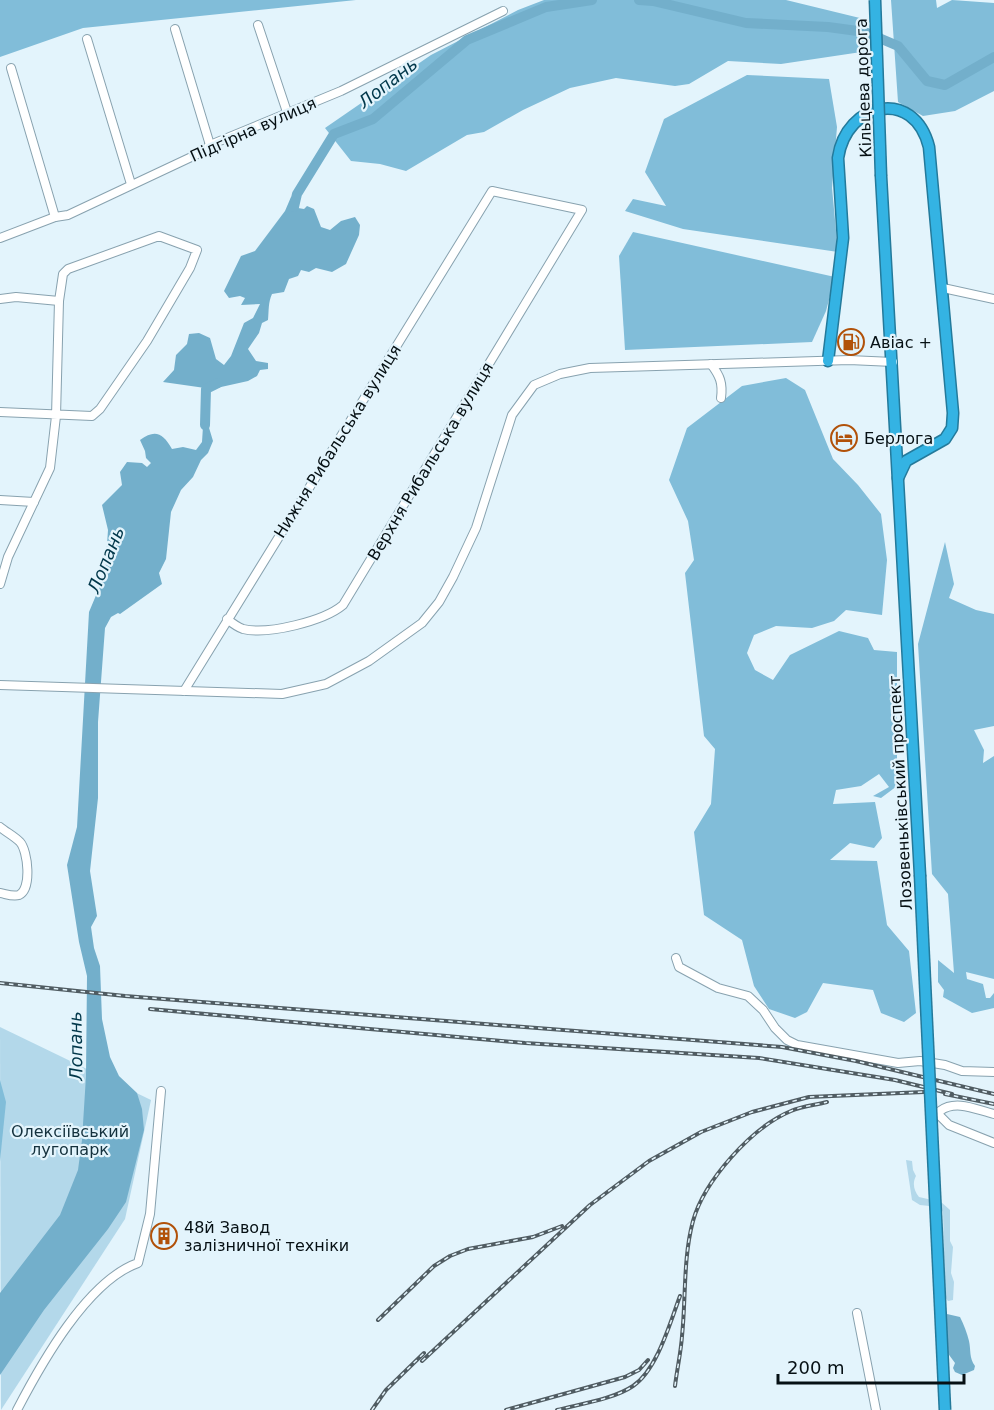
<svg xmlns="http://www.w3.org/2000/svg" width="994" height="1410" font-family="'DejaVu Sans',sans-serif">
  <rect width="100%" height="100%" fill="#e3f4fc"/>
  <g fill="#b3d8ea">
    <path d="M0,1027L151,1100L125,1219L1,1410Z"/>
    <path d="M906,1160L912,1161L913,1170L916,1176C912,1183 914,1191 919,1197L941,1202L950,1210V1241L953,1247L951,1273L954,1282L953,1300L948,1301L945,1297L943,1212L939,1207L920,1205L912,1200Z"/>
  </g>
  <g fill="#81bdd9">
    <path d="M0,0H356L83,28L0,57Z"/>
    <path d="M544,0H786L864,19L868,51L781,64L728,61L689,84L675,86L616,78L570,88L523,110L484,132L467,135L406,171L380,164L351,161L325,128L431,55L518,10Z"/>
    <path d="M891,0H936L937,8L952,0L994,3V91L955,111L923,116L898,102Z"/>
    <path d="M747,75L829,79L837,127L832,188L838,252L683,229L625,211L633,199L666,206L645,172L664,119Z"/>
    <path d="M633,232L835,277L826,311L812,342L625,350L619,256Z"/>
    <path d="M786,378L805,390L833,459L858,485L881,514L887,560L882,615L846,610L834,621L812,628L776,626L754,635L747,653L755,670L773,680L790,655L839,631L868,638L874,650L897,652V786L881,798L873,796L889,787L879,774L861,786L836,790L833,804L875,802L882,838L874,848L850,843L830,860L877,861L887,925L909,951L916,1013L904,1022L881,1013L873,990L823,983L807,1012L795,1018L769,1009L754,986L742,940L704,915L694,832L711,804L715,749L704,736L685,573L694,560L688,521L669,480L687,428L742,386Z"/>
    <path d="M945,542L954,584L949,598L976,610L994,614V726L974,730L984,750L983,763L994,756V979L966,972L967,979L983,984L986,998H990L994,993V1008L972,1013L943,997L944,990L938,982V960L954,973L948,894L932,874L918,644Z"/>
    <path d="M0,1080L6,1102L0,1161Z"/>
  </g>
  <g fill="#73afcb">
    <path d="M297,194L298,208L304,209L307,206L314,209L321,227L330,230L341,221L355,217L360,225L359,235L346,264L332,272L316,268L309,272L301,270L298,276L289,279L284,292L272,294C268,303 269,310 268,320L262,323L259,333L248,349L256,361L268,363V369L260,370L257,376L248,381L212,389L163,382L174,370L176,355L187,344L189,334L199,333L210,338L216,359L224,365L231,356L244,323L253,318L260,304L241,305L245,298L240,296L229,298L224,291L241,256L255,251L285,211L291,197Z"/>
    <path d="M204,411L213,441L208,453L201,460L193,477L181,490L171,512L166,559L159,573L162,584L120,614L118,613L111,617L105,628L98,722V798L90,871L97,916L91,927L94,948L100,966L102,1019L110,1057L119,1076L137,1093L142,1109L144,1130L126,1202L108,1229L44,1310L0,1375V1293L60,1215L78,1170L82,1140L86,1076L87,976L79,942L67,865L77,827L89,612L105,574L108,530L102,505L122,485L120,472L127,462L142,463L147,467L151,463L146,458L145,451L140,440C155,429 163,433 172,449L183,447L196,450L202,442Z"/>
    <path d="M947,1314L960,1317C964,1325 967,1333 969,1341C971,1350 969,1358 975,1366L974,1370L962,1375L955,1372L953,1368L955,1363L944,1348L936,1315Z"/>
  </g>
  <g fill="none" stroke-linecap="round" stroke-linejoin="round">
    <g stroke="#73afcb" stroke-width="10">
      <path d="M639,0L653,1L746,23L828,27L865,32L898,46L927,81L945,85L994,57"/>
      <path d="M294,207L297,194L334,134L373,119L467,40L546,7L592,0"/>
      <path d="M205,425L206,389L218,383"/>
    </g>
    <defs>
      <g id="minor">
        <path d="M258,25L287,112"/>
        <path d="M175,29L210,145"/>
        <path d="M87,39L131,184"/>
        <path d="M11,68L55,217"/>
        <path d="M0,238L55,217L68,215L202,152L210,145L341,91L503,11"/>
        <path d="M943,288L994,299"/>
        <path d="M0,299L16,297L59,301"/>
        <path d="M711,364C720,376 723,383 721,398"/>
        <path d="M0,412L92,416L100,409L147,341L190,268L197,250L159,236L68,269L63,274L59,301L56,416L50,468L8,557L0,584"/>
        <path d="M0,500L34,502"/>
        <path d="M0,685L282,694L326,684L369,661L422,623L439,602L453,577L476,528L512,415L534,385L560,374L590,368L849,360L893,362"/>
        <path d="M184,691L492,191L582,210L343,605C324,621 268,635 243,629C237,627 232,623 227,619"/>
        <path d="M0,827C6,832 14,836 20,842C28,851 32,889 19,895C13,897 6,894 0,893"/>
        <path d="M676,958L679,967L718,988L748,996L763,1010L775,1028L787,1040L797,1045L898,1063L920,1061L945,1065L962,1071L994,1072"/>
        <path d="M994,1114C977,1110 956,1099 940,1111L939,1115L949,1125L994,1143"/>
        <path d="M857,1313L876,1410"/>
        <path d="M17,1410C41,1364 87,1281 138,1263L150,1214L161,1091"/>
      </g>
      <g id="highway">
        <path d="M881,176L920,875"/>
        <path d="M828,361L843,238L838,158C846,102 914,87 929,147L953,413L952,428L945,439L906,461L898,478"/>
      </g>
    </defs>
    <use href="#minor" stroke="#88a2af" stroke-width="10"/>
    <use href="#highway" stroke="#247a9b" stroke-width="13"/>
    <use href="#minor" stroke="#fff" stroke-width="8"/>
    <use href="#highway" stroke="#34b3e3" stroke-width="10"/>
    <defs>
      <g id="rail">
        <path d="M0,983L125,996L782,1047L856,1061L994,1094"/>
        <path d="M150,1009L525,1043L759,1058L895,1080L952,1094"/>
        <path d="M945,1094L994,1104"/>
        <path d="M378,1320L434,1266L450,1256L468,1249L533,1237L562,1226"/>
        <path d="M422,1361L590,1205L649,1161L701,1132L752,1112L809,1097L924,1092"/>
        <path d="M675,1386C677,1369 681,1352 682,1336C686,1299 683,1258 693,1221C704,1181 752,1127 791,1111C802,1106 816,1105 827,1102"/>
        <path d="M372,1410L386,1390L424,1353"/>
        <path d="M506,1410L625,1377L639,1370L648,1360"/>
        <path d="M557,1410C580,1404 614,1399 633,1386C657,1370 670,1323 680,1296"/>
      </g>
    </defs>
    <use href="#rail" stroke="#505c62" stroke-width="4"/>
    <use href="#rail" stroke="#e3f4fc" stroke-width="1.5" stroke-dasharray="4.5" stroke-linecap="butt"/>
    <defs>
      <g id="highway-bridge">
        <path d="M875,0L881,176"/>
        <path d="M920,875L945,1410"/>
      </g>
    </defs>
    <use href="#highway-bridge" stroke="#247a9b" stroke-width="13" stroke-linecap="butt"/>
    <use href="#highway-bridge" stroke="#34b3e3" stroke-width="10"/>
  </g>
  <defs>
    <symbol id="fuel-ring" viewBox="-11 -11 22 22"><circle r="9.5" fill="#e3f4fc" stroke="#b15109" stroke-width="1.5"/><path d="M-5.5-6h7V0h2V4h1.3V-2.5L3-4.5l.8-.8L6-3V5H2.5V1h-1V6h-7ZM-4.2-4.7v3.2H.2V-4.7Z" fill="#b15109"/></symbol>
    <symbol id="hotel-ring" viewBox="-11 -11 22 22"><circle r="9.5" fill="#e3f4fc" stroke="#b15109" stroke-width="1.5"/><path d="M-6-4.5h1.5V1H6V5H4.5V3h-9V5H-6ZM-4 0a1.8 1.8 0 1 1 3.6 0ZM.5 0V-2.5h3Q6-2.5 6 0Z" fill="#b15109"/></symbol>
    <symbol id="building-ring" viewBox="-11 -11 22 22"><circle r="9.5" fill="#e3f4fc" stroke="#b15109" stroke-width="1.5"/><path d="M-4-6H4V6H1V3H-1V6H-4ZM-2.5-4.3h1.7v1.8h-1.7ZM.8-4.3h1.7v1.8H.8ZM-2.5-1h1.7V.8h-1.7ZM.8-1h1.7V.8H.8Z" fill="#b15109"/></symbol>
  </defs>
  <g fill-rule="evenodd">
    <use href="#fuel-ring" x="836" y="327" width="30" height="30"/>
    <use href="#hotel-ring" x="829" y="423" width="30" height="30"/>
    <use href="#building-ring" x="149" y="1221" width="30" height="30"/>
  </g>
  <g text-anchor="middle" stroke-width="4.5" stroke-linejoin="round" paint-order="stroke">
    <g font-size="16" fill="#061014" stroke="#e3f4fc">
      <text transform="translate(863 88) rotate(-92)" y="6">Кільцева дорога</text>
      <text transform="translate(253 129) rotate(-24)" y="6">Підгірна вулиця</text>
      <text transform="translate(337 441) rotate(-58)" y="6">Нижня Рибальська вулиця</text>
      <text transform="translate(430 461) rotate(-59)" y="6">Верхня Рибальська вулиця</text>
      <text transform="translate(900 793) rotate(-93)" y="6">Лозовеньківський проспект</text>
    </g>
    <g font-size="16" fill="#061014" stroke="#e3f4fc" text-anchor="start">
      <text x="870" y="348">Авiас +</text>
      <text x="864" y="444">Берлога</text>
      <text x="184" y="1233">48й Завод<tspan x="184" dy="18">залізничної техніки</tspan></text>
    </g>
    <g font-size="16" fill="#14313d" stroke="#e3f4fc">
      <text x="70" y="1137">Олексіївський<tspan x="70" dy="18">лугопарк</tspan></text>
    </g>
    <g font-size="18" font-style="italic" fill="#00374a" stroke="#e3f4fc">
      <text transform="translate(388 83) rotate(-38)" y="6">Лопань</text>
      <text transform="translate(106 560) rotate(-68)" y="6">Лопань</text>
      <text transform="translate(76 1046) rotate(-91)" y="6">Лопань</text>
    </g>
  </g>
  <path d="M778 1374v9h186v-9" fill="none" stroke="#061014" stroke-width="3"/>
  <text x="787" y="1374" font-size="18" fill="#061014" stroke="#e3f4fc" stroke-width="4.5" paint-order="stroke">200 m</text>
</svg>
